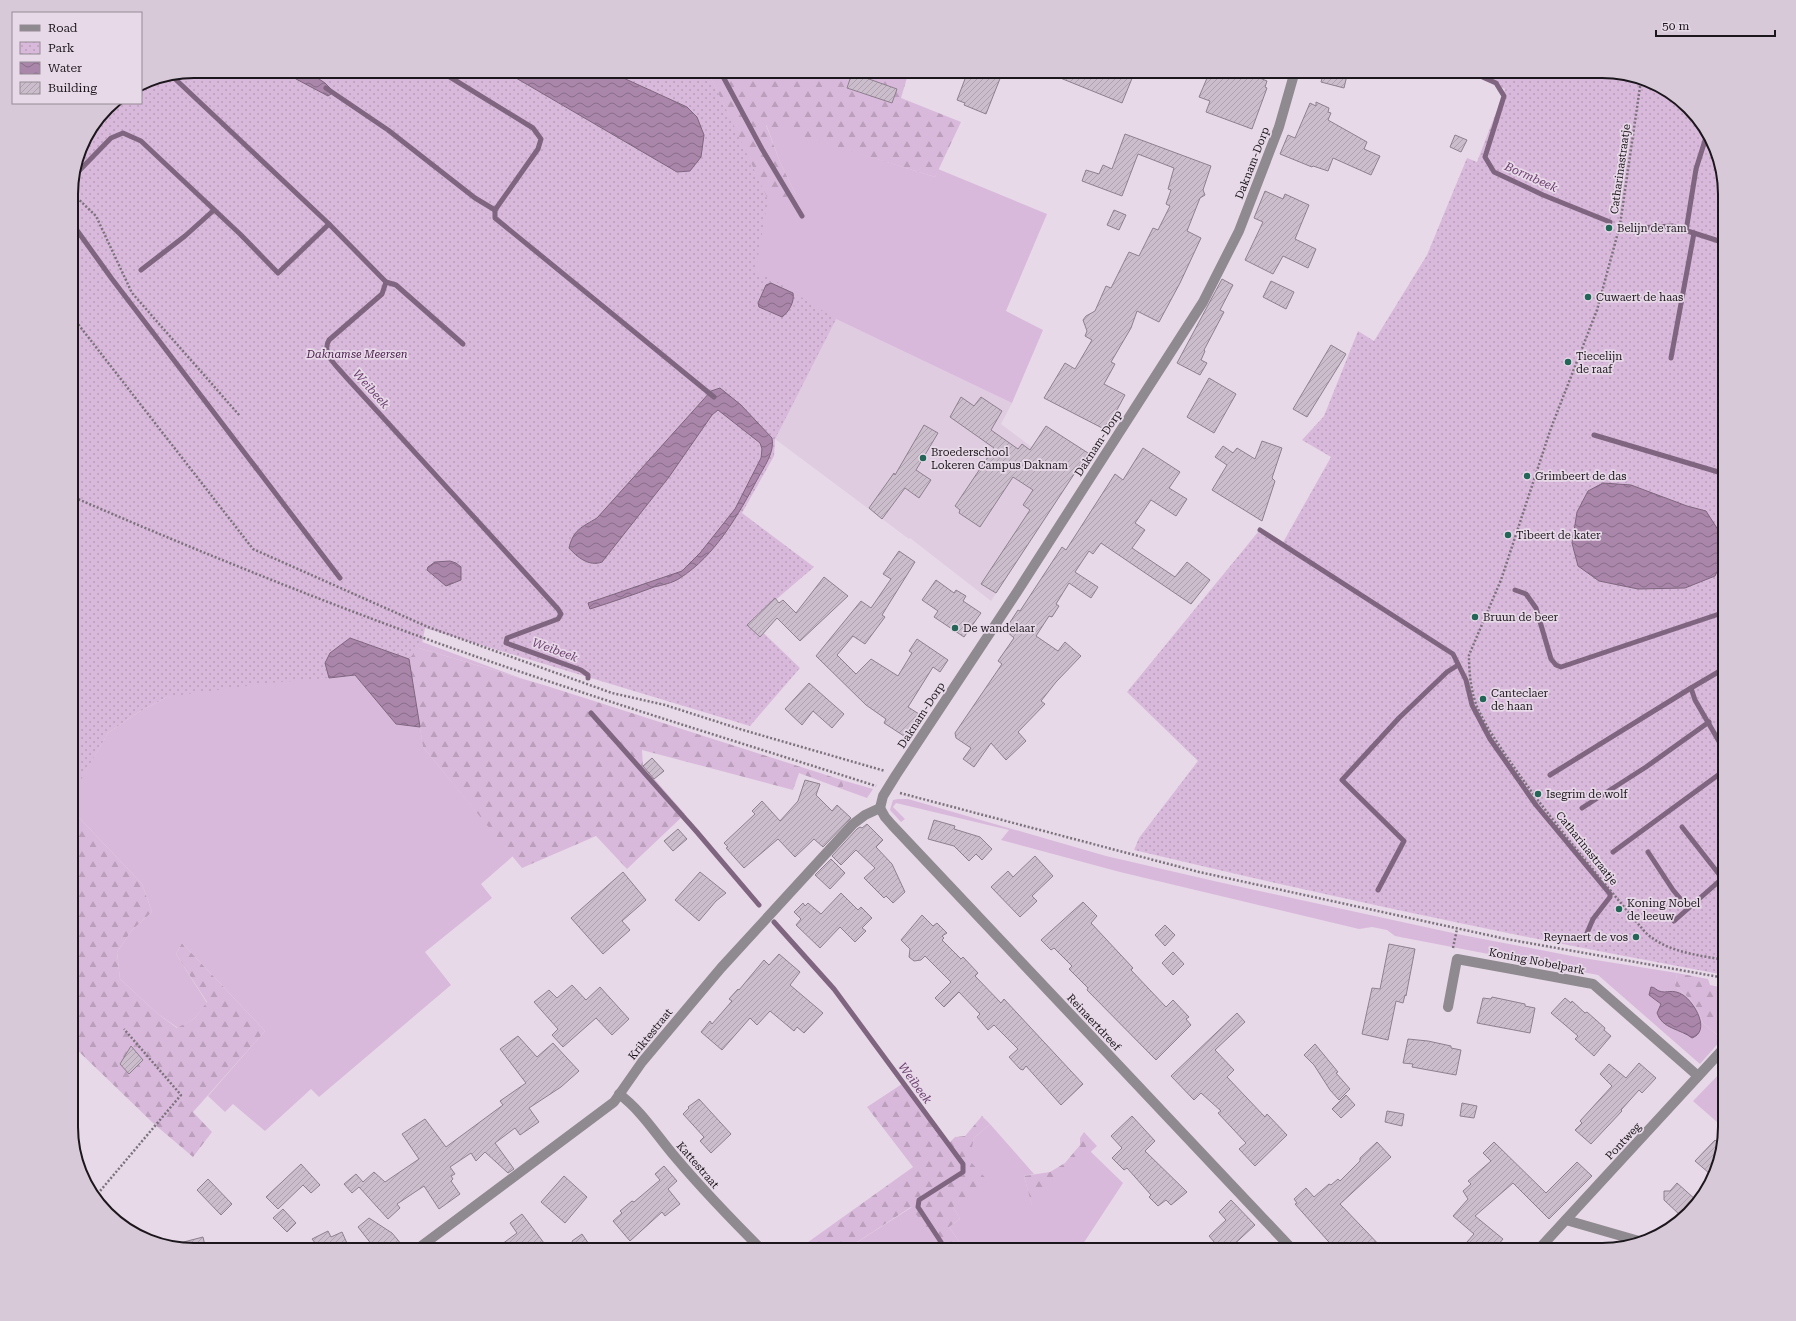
<svg xmlns="http://www.w3.org/2000/svg" width="1796" height="1321" font-family="'Roboto Serif',serif">
  <defs>
    <pattern id="forest-firs" width="22" height="20" patternUnits="userSpaceOnUse"><rect width="22" height="20" fill="#d9b9db"/><path d="M5 1l3.5 6h-7zM16 11l3.5 6h-7z" fill="#ba9ebb"/></pattern>
    <pattern id="park-dots" width="8" height="8" patternUnits="userSpaceOnUse"><rect width="8" height="8" fill="#d9b9db"/><path d="M2 2h.1M6 6h.1" fill="none" stroke="#ba9ebb" stroke-width="1.8" stroke-linecap="round"/></pattern>
    <pattern id="water-waves" width="16" height="10" patternUnits="userSpaceOnUse"><rect width="16" height="10" fill="#a986aa"/><path d="M0 5q4-4 8 0t8 0" fill="none" stroke="#896d8a"/></pattern>
    <pattern id="building-hatch" width="6" height="6" patternUnits="userSpaceOnUse"><rect width="6" height="6" fill="#cbbdcb"/><path d="M-1 1l2-2M0 6l6-6M5 7l2-2" fill="none" stroke="#aea2ae"/></pattern>
  </defs>
  <rect width="100%" height="100%" fill="#e7d9e8"/>
  <path fill="#dfcce0" d="M836,319L1012,403L1001,424L1072,477L991,601L910,538L909,539L775,439Z"/>
  <g fill="#d9b9db">
    <path d="M707,71L728,113L796,195L780,162L766,124L935,177L938,169L1047,214L1006,311L1043,330L1012,403L836,319L775,439L755,275Z"/>
    <path d="M365,621L520,678L419,648L363,628L355,675L396,724L420,727L423,747L513,856L481,884L492,898L425,952L451,985L319,1097L311,1089L265,1131L233,1104L225,1112L208,1096L265,1031L182,943L176,954L207,1003L195,1018L178,1028L158,1014L120,979L117,952L132,930L152,912L142,884L71,809V762L83,775L108,733L137,713L167,697Z"/>
    <path d="M845,781L873,789L867,798L842,789Z"/>
    <path d="M898,799H908L1106,856L1214,881L1462,935L1577,957L1677,973L1675,986L1689,998L1698,1010L1703,1023L1722,1039L1700,1064L1598,975L1395,936L1387,930L1372,927L1359,929L1120,872L1001,840L1009,830L896,803L893,807L905,819L901,822L890,810L893,800Z"/>
    <path d="M1725,1068V1129L1693,1101Z"/>
    <path d="M990,1124L1034,1174L1024,1176L1032,1205L1090,1151L1123,1183L1079,1250H965L949,1227L960,1219L953,1207L974,1138Z"/>
    <path d="M912,1207L941,1250H845Z"/>
  </g>
  <g fill="url(#forest-firs)">
    <path d="M707,71H909L901,98L961,122L935,177L766,125L780,162L796,195L768,200L728,113Z"/>
    <path d="M363,628L419,648L547,686L845,781L842,789L799,773L793,790L642,750L643,766L685,814L627,869L596,836L522,868L423,747L409,659L350,638C331,652 323,652 329,678L274,667Z"/>
    <path d="M71,809L142,884L152,912L132,930L117,952L120,979L158,1014L177,1028L195,1018L207,1002L176,954L182,943L265,1031L193,1112L212,1132L193,1157L153,1123L71,1044Z"/>
    <path d="M1677,973L1708,979L1710,985L1725,988V1036L1722,1039L1703,1023L1698,1010L1689,998L1675,986Z"/>
    <path d="M902,1084L948,1144L955,1137L965,1136L982,1116L990,1124L974,1138L969,1160L992,1185L953,1207L960,1219L949,1227L965,1250H941L911,1207L845,1250H797L913,1167L867,1107Z"/>
    <path d="M1084,1132L1097,1146L1032,1206L1024,1176L1050,1172L1065,1163L1080,1145V1138Z"/>
  </g>
  <g fill="url(#park-dots)">
    <path d="M195,71H707L728,113L768,200L755,274L771,278L836,319L775,439L774,456L742,513L814,567L751,621L800,668L750,726L425,628L422,644L409,659L350,638C331,652 323,652 329,678L269,683L167,697L137,713L108,733L83,776L71,801V187L80,147L107,107L113,103H141V85L147,80Z"/>
    <path d="M1463,71H1602L1641,77L1676,96L1712,140L1725,194V975C1527,939 1330,897 1134,850L1139,838L1198,761L1127,692L1258,532L1281,546L1331,457L1302,440L1324,416L1358,331L1374,341L1427,255L1467,158L1477,162L1505,89Z"/>
  </g>
  <g fill="url(#water-waves)" stroke="#7f657f">
    <path d="M287,71H307L325,83L331,89V94L328,96L296,79Z"/>
    <path d="M504,71H608L687,107L697,117L704,135L701,157L690,171L677,172Z"/>
    <path d="M771,283L793,293C795,302 788,313 782,317L759,307L758,303L766,285Z"/>
    <path d="M720,388L741,405L772,438C775,452 764,467 758,478C739,514 715,556 680,578C673,583 662,585 654,587C633,595 612,602 590,609L588,603L682,571L700,553L735,509L761,458L762,449L760,443L718,410L712,415L669,477L602,562C589,567 577,557 569,548C573,530 582,527 597,518L711,391Z"/>
    <path d="M1603,483L1631,485L1687,506L1706,511L1722,536L1723,560L1715,576L1685,588L1638,589L1599,581L1578,566L1572,543L1577,512L1588,491Z"/>
    <path d="M450,561L456,563L461,567V580L446,586L427,570L428,567L435,562Z"/>
    <path d="M350,638L409,659L420,727L396,724L355,675L329,678L325,663L330,653Z"/>
    <path d="M1651,987C1655,987 1656,990 1659,991C1667,994 1672,988 1683,995C1695,1003 1711,1031 1692,1038C1681,1029 1662,1029 1657,1013L1661,1004L1649,995Z"/>
  </g>
  <g fill="none" stroke-linecap="round" stroke-linejoin="round">
    <g stroke="#7f657f" stroke-width="5">
      <path d="M440,71L533,128L541,139L538,149L495,210V218L714,397"/>
      <path d="M720,71L762,149L802,216"/>
      <path d="M1469,71L1496,83L1504,96L1485,157L1494,172L1543,195L1610,222"/>
      <path d="M172,76L329,224L386,282L382,294L329,340C321,354 336,365 345,376L558,609L561,614L558,619L507,638L506,643L581,670L588,675V678"/>
      <path d="M326,88L388,130L475,198L495,210"/>
      <path d="M73,177L111,138L123,133L141,141L240,234L278,273L329,224"/>
      <path d="M71,222L112,279L340,578"/>
      <path d="M1637,228L1672,226L1725,243"/>
      <path d="M1686,231L1696,169L1707,134"/>
      <path d="M141,270L185,236L214,210"/>
      <path d="M386,282L396,285L463,344"/>
      <path d="M1671,358L1694,233"/>
      <path d="M1722,398L1725,388"/>
      <path d="M1594,435L1725,474"/>
      <path d="M1260,530L1453,654L1466,680L1472,705L1490,739L1536,805L1610,894V897L1593,919L1587,933"/>
      <path d="M1515,590L1526,594L1536,608L1551,659L1556,665L1561,667L1725,612"/>
      <path d="M591,713L696,831L759,905"/>
      <path d="M1724,750L1695,700L1691,688L1725,668"/>
      <path d="M1550,775L1691,688"/>
      <path d="M1582,808L1646,767L1709,722"/>
      <path d="M1682,827L1722,878"/>
      <path d="M1613,852L1725,770"/>
      <path d="M1648,852L1673,890L1688,908"/>
      <path d="M1378,890L1404,841L1342,780L1399,718L1447,672L1458,665"/>
      <path d="M1674,921L1725,876"/>
      <path d="M774,922L834,989L963,1164V1172L919,1200L918,1207L941,1242L933,1250"/>
    </g>
  </g>
  <g fill="url(#building-hatch)" stroke="#8e808e">
    <path d="M968,71H1003L986,114L964,105L965,103L957,100Z"/>
    <path d="M1043,71H1135L1122,103Z"/>
    <path d="M1210,71H1257L1255,76L1267,81L1265,87L1267,88L1252,129L1206,112L1210,101L1199,97Z"/>
    <path d="M1324,71H1348L1344,88L1321,82Z"/>
    <path d="M852,73L897,89L892,103L847,88Z"/>
    <path d="M1316,102L1329,108L1328,112L1331,113L1328,120L1367,142L1364,149L1380,156L1371,175L1333,158L1328,171L1313,166L1312,167L1280,154L1288,135L1295,138L1310,103L1316,106Z"/>
    <path d="M1125,134L1211,166L1203,190L1205,195L1200,198L1187,231L1201,238L1180,283L1159,322L1137,311L1131,328L1111,362L1115,364L1104,384L1125,395L1106,430L1044,398L1065,363L1075,369L1092,340L1085,336L1087,331L1083,320L1086,316L1095,311L1106,286L1111,288L1129,252L1139,256L1153,228L1158,230L1170,206L1166,204L1171,190L1168,189L1174,168L1138,154L1122,196L1082,181L1086,170L1099,174L1103,165L1112,169Z"/>
    <path d="M1455,135L1467,140L1461,152L1450,147Z"/>
    <path d="M1265,191L1283,199L1285,194L1309,205L1295,239L1316,249L1308,268L1283,256L1273,274L1245,260L1263,222L1254,218Z"/>
    <path d="M1114,210L1126,215L1119,230L1107,225Z"/>
    <path d="M1222,279L1233,285L1220,310L1224,312L1204,350L1205,351L1201,360L1207,363L1200,375L1177,363Z"/>
    <path d="M1271,281L1294,292L1286,309L1263,297Z"/>
    <path d="M1331,345L1346,354L1307,417L1293,409Z"/>
    <path d="M1209,378L1236,394L1214,433L1187,417Z"/>
    <path d="M961,397L974,406L981,397L1002,411L991,430L1018,449L1022,444L1030,450L1046,426L1088,453L996,593L981,584L1030,510L1023,505L1033,490L1013,477L980,527L959,513L960,510L955,506L994,448L950,417Z"/>
    <path d="M924,425L938,433L916,470L931,480L919,498L905,488L882,519L869,508L894,473L895,475Z"/>
    <path d="M1262,441L1282,448L1272,478L1275,481L1262,521L1212,490L1227,465L1215,457L1223,446L1233,453L1237,448L1255,459Z"/>
    <path d="M1143,448L1180,472L1169,488L1187,499L1176,516L1151,500L1135,523L1145,530L1132,548L1175,577L1187,562L1210,580L1191,604L1101,543L1093,554L1089,551L1075,572L1098,587L1091,598L1069,583L1056,604L1059,606L1052,617L1049,616L1036,636L1058,651L1065,642L1081,656L1056,682L1041,701L1045,704L1018,732L1026,741L1006,760L991,743L974,767L963,759L971,748L956,738L955,733L1002,664L998,661L1014,638L1005,630L1018,610L1020,611L1062,547L1066,550L1115,474L1123,480Z"/>
    <path d="M899,551L915,562L882,615L885,617L865,644L853,636L837,655L856,674L871,659L898,676L912,653L909,651L917,639L948,660L940,672L933,667L908,707L919,714L904,736L884,723L886,719L866,705L816,656L861,601L871,608L891,579L883,574Z"/>
    <path d="M824,577L848,596L800,641L777,618L760,637L747,625L775,598L779,603L783,600L796,613Z"/>
    <path d="M936,580L954,593L956,590L966,596L963,601L981,613L964,637L934,617L938,611L922,600Z"/>
    <path d="M809,683L844,714L832,728L813,711L802,725L785,709Z"/>
    <path d="M652,758L664,771L654,779L643,766Z"/>
    <path d="M805,780L820,784L816,795L832,811L837,805L851,818L823,847L814,839L795,857L778,839L744,868L726,848L728,847L724,843L755,814L752,811L762,801L780,821L798,801Z"/>
    <path d="M934,820L955,826L954,829L980,837L992,849L982,860L976,854L969,861L954,846L928,839Z"/>
    <path d="M867,824L883,840L876,847L892,864L905,892L893,903L886,896L884,898L864,878L875,868L856,850L841,865L832,856L857,829L860,827L862,828Z"/>
    <path d="M678,829L687,839L673,851L664,841Z"/>
    <path d="M1035,856L1053,876L1032,896L1037,901L1020,917L991,887L1008,871L1013,877Z"/>
    <path d="M831,859L845,873L830,889L815,875Z"/>
    <path d="M623,872L646,900L622,921L630,930L603,954L571,918Z"/>
    <path d="M700,872L726,893L716,901L699,921L675,900Z"/>
    <path d="M841,893L858,910L861,907L872,918L862,928L866,931L855,942L840,927L820,948L796,925L801,919L794,912L803,903L805,906L808,903L821,914Z"/>
    <path d="M1083,902L1097,916L1091,923L1133,968L1131,970L1166,1007L1173,1000L1189,1017L1186,1019L1191,1025L1156,1060L1087,990L1088,988L1069,969L1072,966L1054,948L1051,950L1041,940Z"/>
    <path d="M922,915L933,926L937,923L947,933L942,936L944,938L942,940L961,959L963,957L978,973L975,976L1001,1003L1004,999L1083,1084L1061,1105L1026,1066L1023,1070L1020,1069L1009,1057L1018,1049L994,1025L988,1030L977,1017L980,1014L959,992L944,1007L935,998L951,982L925,956L921,960L914,961L909,957L910,949L901,940Z"/>
    <path d="M1165,925L1175,935L1165,946L1155,935Z"/>
    <path d="M1389,944L1415,949L1406,996L1405,995L1403,1003L1396,1001L1388,1040L1362,1034L1372,988L1380,989Z"/>
    <path d="M1173,952L1184,964L1173,975L1162,963Z"/>
    <path d="M779,954L800,972L790,985L823,1013L804,1033L797,1027L794,1031L770,1011L757,1025L750,1018L722,1050L701,1032L710,1021L712,1024L732,1001L729,999L738,989L739,990L764,960L769,965Z"/>
    <path d="M572,985L586,1000L600,987L629,1019L612,1035L596,1018L563,1047L552,1035L558,1029L534,1002L549,990L557,998Z"/>
    <path d="M1492,997L1525,1004V1006L1535,1008L1530,1033L1477,1023L1483,998L1491,999Z"/>
    <path d="M1565,998L1571,1003L1572,1001L1585,1013L1587,1012L1605,1028L1604,1030L1611,1036L1594,1056L1575,1039L1578,1036L1551,1013Z"/>
    <path d="M1237,1013L1245,1022L1215,1050L1234,1070L1227,1077L1265,1117L1267,1114L1287,1135L1255,1166L1239,1149L1246,1143L1218,1113L1221,1111L1201,1093L1194,1100L1171,1076Z"/>
    <path d="M518,1036L537,1057L553,1043L579,1071L561,1087L529,1108L539,1122L520,1135L515,1128L495,1143L514,1169L508,1173L485,1152L476,1161L471,1153L450,1167L455,1174L451,1176L453,1179L451,1181L460,1194L439,1209L424,1186L397,1204L400,1208L388,1219L359,1187L352,1193L344,1184L356,1174L363,1182L374,1172L385,1182L419,1159L402,1134L425,1119L446,1147L503,1105L500,1101L526,1083L500,1049Z"/>
    <path d="M1408,1039L1428,1041L1451,1046V1048L1461,1050L1456,1075L1412,1067L1413,1064L1403,1063Z"/>
    <path d="M1315,1044L1338,1072L1336,1073L1350,1089L1339,1100L1330,1090L1314,1065L1304,1055Z"/>
    <path d="M131,1046L143,1060L129,1074L120,1064Z"/>
    <path d="M1639,1063L1656,1078L1642,1093L1639,1090L1621,1110L1622,1111L1591,1144L1575,1130L1582,1123L1580,1121L1612,1086L1600,1074L1609,1064L1626,1078Z"/>
    <path d="M1346,1095L1355,1105L1341,1118L1332,1109Z"/>
    <path d="M699,1099L731,1134L711,1153L700,1141L704,1137L683,1114L689,1108L688,1107Z"/>
    <path d="M1462,1103L1477,1106L1474,1118L1460,1116Z"/>
    <path d="M1387,1111L1404,1114L1402,1126L1385,1122Z"/>
    <path d="M1132,1116L1155,1141L1145,1151L1187,1192L1171,1205L1166,1200L1158,1206L1149,1197L1151,1195L1127,1168L1124,1170L1112,1158L1122,1148L1111,1136Z"/>
    <path d="M1715,1140L1722,1147L1719,1166L1715,1173H1709L1695,1161Z"/>
    <path d="M1377,1142L1391,1157L1340,1204L1384,1250H1336L1295,1204L1297,1203L1294,1199L1306,1188L1314,1197L1329,1184L1331,1185L1338,1179L1340,1181L1360,1161V1158Z"/>
    <path d="M1494,1142L1546,1193L1577,1162L1592,1176L1549,1219L1513,1183L1475,1216L1503,1239L1494,1250H1460L1474,1234L1453,1216L1468,1199L1463,1191L1471,1184L1468,1181L1491,1161L1483,1153Z"/>
    <path d="M301,1164L320,1185L311,1193L303,1185L278,1209L266,1197Z"/>
    <path d="M664,1166L677,1181L668,1189L680,1204L665,1216L662,1212L630,1241L613,1221L622,1213L620,1211L632,1201L634,1202L660,1180L655,1174Z"/>
    <path d="M564,1176L587,1197L565,1223L541,1202Z"/>
    <path d="M208,1179L232,1204L221,1215L197,1190Z"/>
    <path d="M1677,1183L1696,1200L1692,1204L1694,1206L1681,1216L1664,1200V1191H1670Z"/>
    <path d="M1231,1200L1255,1225L1228,1250H1221L1209,1236L1226,1220L1219,1212Z"/>
    <path d="M283,1209L296,1223L287,1232L273,1218Z"/>
    <path d="M522,1214L544,1243L534,1250H494L517,1233L510,1223Z"/>
    <path d="M369,1218L392,1233L402,1245L395,1250H376L358,1227Z"/>
    <path d="M328,1231L331,1237L342,1232L350,1250H305L316,1244L312,1239Z"/>
    <path d="M582,1234L593,1250H576L572,1241Z"/>
    <path d="M203,1237L206,1250H194L168,1246Z"/>
  </g>
  <g fill="none" stroke-linecap="round" stroke-linejoin="round">
    <g stroke="#7b727b" stroke-width="2.5" stroke-dasharray="2 2" stroke-linecap="butt">
      <path d="M1644,79L1640,87L1620,225L1597,310L1551,428L1501,580L1469,655C1469,673 1471,695 1479,711C1489,732 1503,751 1516,770C1556,827 1601,879 1645,932C1666,952 1697,955 1725,960"/>
      <path d="M71,192L96,216L132,293L240,416"/>
      <path d="M71,315L253,549L428,627L612,693L665,705L743,730L885,771"/>
      <path d="M71,496C183,545 296,591 410,633C563,689 720,736 876,786"/>
      <path d="M900,793L1199,872L1506,939L1725,978"/>
      <path d="M1453,948L1457,929"/>
      <path d="M95,1197L181,1095L124,1029"/>
    </g>
    <g stroke="#8f8990" stroke-width="10">
      <path d="M880,808L883,796L896,775L1017,592L1203,302L1239,231L1279,127L1295,71"/>
      <path d="M880,808L885,817L892,825L1293,1250"/>
      <path d="M1448,1007L1457,959L1593,984L1698,1076"/>
      <path d="M619,1094C642,1111 657,1136 676,1158C703,1190 732,1220 762,1250"/>
      <path d="M1566,1220L1639,1241"/>
      <path d="M416,1250L614,1102L642,1062L721,968L853,824L865,815L880,808"/>
    </g>
    <path stroke="#8f8990" stroke-width="10" d="M1538,1250L1725,1047"/>
  </g>
  <g fill="#236657" stroke="#e7d9e8" stroke-width="1.5">
    <circle cx="1609" cy="228" r="4"/>
    <circle cx="1588" cy="297" r="4"/>
    <circle cx="1568" cy="362" r="4"/>
    <circle cx="923" cy="458" r="4"/>
    <circle cx="1527" cy="476" r="4"/>
    <circle cx="1508" cy="535" r="4"/>
    <circle cx="1475" cy="617" r="4"/>
    <circle cx="955" cy="628" r="4"/>
    <circle cx="1483" cy="699" r="4"/>
    <circle cx="1538" cy="794" r="4"/>
    <circle cx="1619" cy="909" r="4"/>
    <circle cx="1636" cy="937" r="4"/>
  </g>
  <g text-anchor="middle" stroke-width="3.5" stroke-linejoin="round" paint-order="stroke">
    <g font-size="11" fill="#1c171c" stroke="#e7d9e8">
      <text transform="translate(1252 163) rotate(-69)" y="4">Daknam-Dorp</text>
      <text transform="translate(1620 169) rotate(-82)" y="4">Catharinastraatje</text>
      <text transform="translate(1098 443) rotate(-57)" y="4">Daknam-Dorp</text>
      <text transform="translate(921 715) rotate(-57)" y="4">Daknam-Dorp</text>
      <text transform="translate(1587 848) rotate(51)" y="4">Catharinastraatje</text>
      <text transform="translate(1537 961) rotate(11)" y="4">Koning Nobelpark</text>
      <text transform="translate(1094 1022) rotate(47)" y="4">Reinaertdreef</text>
      <text transform="translate(650 1034) rotate(-51)" y="4">Kriktestraat</text>
      <text transform="translate(1623 1141) rotate(-47)" y="4">Pontweg</text>
      <text transform="translate(698 1165) rotate(49)" y="4">Kattestraat</text>
    </g>
    <g font-size="11" fill="#1c171c" stroke="#e7d9e8" text-anchor="start">
      <text x="1617" y="232">Belijn de ram</text>
      <text x="1596" y="301">Cuwaert de haas</text>
      <text x="1576" y="360">Tiecelijn<tspan x="1576" dy="13">de raaf</tspan></text>
      <text x="931" y="456">Broederschool<tspan x="931" dy="13">Lokeren Campus Daknam</tspan></text>
      <text x="1535" y="480">Grimbeert de das</text>
      <text x="1516" y="539">Tibeert de kater</text>
      <text x="1483" y="621">Bruun de beer</text>
      <text x="963" y="632">De wandelaar</text>
      <text x="1491" y="697">Canteclaer<tspan x="1491" dy="13">de haan</tspan></text>
      <text x="1546" y="798">Isegrim de wolf</text>
      <text x="1627" y="907">Koning Nobel<tspan x="1627" dy="13">de leeuw</tspan></text>
      <text x="1628" y="941" text-anchor="end">Reynaert de vos</text>
    </g>
    <g font-size="11" font-style="italic" fill="#4d2150" stroke="#e7d9e8">
      <text x="357" y="358">Daknamse Meersen</text>
    </g>
    <g font-size="12" font-style="italic" fill="#6f4172" stroke="#e7d9e8">
      <text transform="translate(1531 177) rotate(24)" y="4">Bormbeek</text>
      <text transform="translate(371 389) rotate(48)" y="4">Weibeek</text>
      <text transform="translate(555 650) rotate(20)" y="4">Weibeek</text>
      <text transform="translate(915 1083) rotate(54)" y="4">Weibeek</text>
    </g>
  </g>
  <path d="M0 0H1796V1321H0ZM194 78H1602A116 116 0 0 1 1718 194V1127A116 116 0 0 1 1602 1243H194A116 116 0 0 1 78 1127V194A116 116 0 0 1 194 78Z" fill="#d7c9d8" fill-rule="evenodd"/>
  <path fill="none" stroke="#1c171c" stroke-width="2" d="M194 78H1602A116 116 0 0 1 1718 194V1127A116 116 0 0 1 1602 1243H194A116 116 0 0 1 78 1127V194A116 116 0 0 1 194 78Z"/>
  <rect x="12" y="12" width="130" height="92" fill="#e7d9e8" stroke="#968b96"/>
  <rect x="20" y="25" width="20" height="6" fill="#8f8990" stroke="#968b96"/>
  <text x="48" y="32" font-size="12" fill="#1c171c">Road</text>
  <rect x="20" y="42" width="20" height="12" fill="url(#park-dots)" stroke="#968b96"/>
  <text x="48" y="52" font-size="12" fill="#1c171c">Park</text>
  <rect x="20" y="62" width="20" height="12" fill="url(#water-waves)" stroke="#968b96"/>
  <text x="48" y="72" font-size="12" fill="#1c171c">Water</text>
  <rect x="20" y="82" width="20" height="12" fill="url(#building-hatch)" stroke="#968b96"/>
  <text x="48" y="92" font-size="12" fill="#1c171c">Building</text>
  <path d="M1656 30v6h119v-6" fill="none" stroke="#1c171c" stroke-width="2"/>
  <text x="1662" y="30" font-size="12" fill="#1c171c" stroke="#e7d9e8" stroke-width="3" paint-order="stroke">50 m</text>
</svg>
